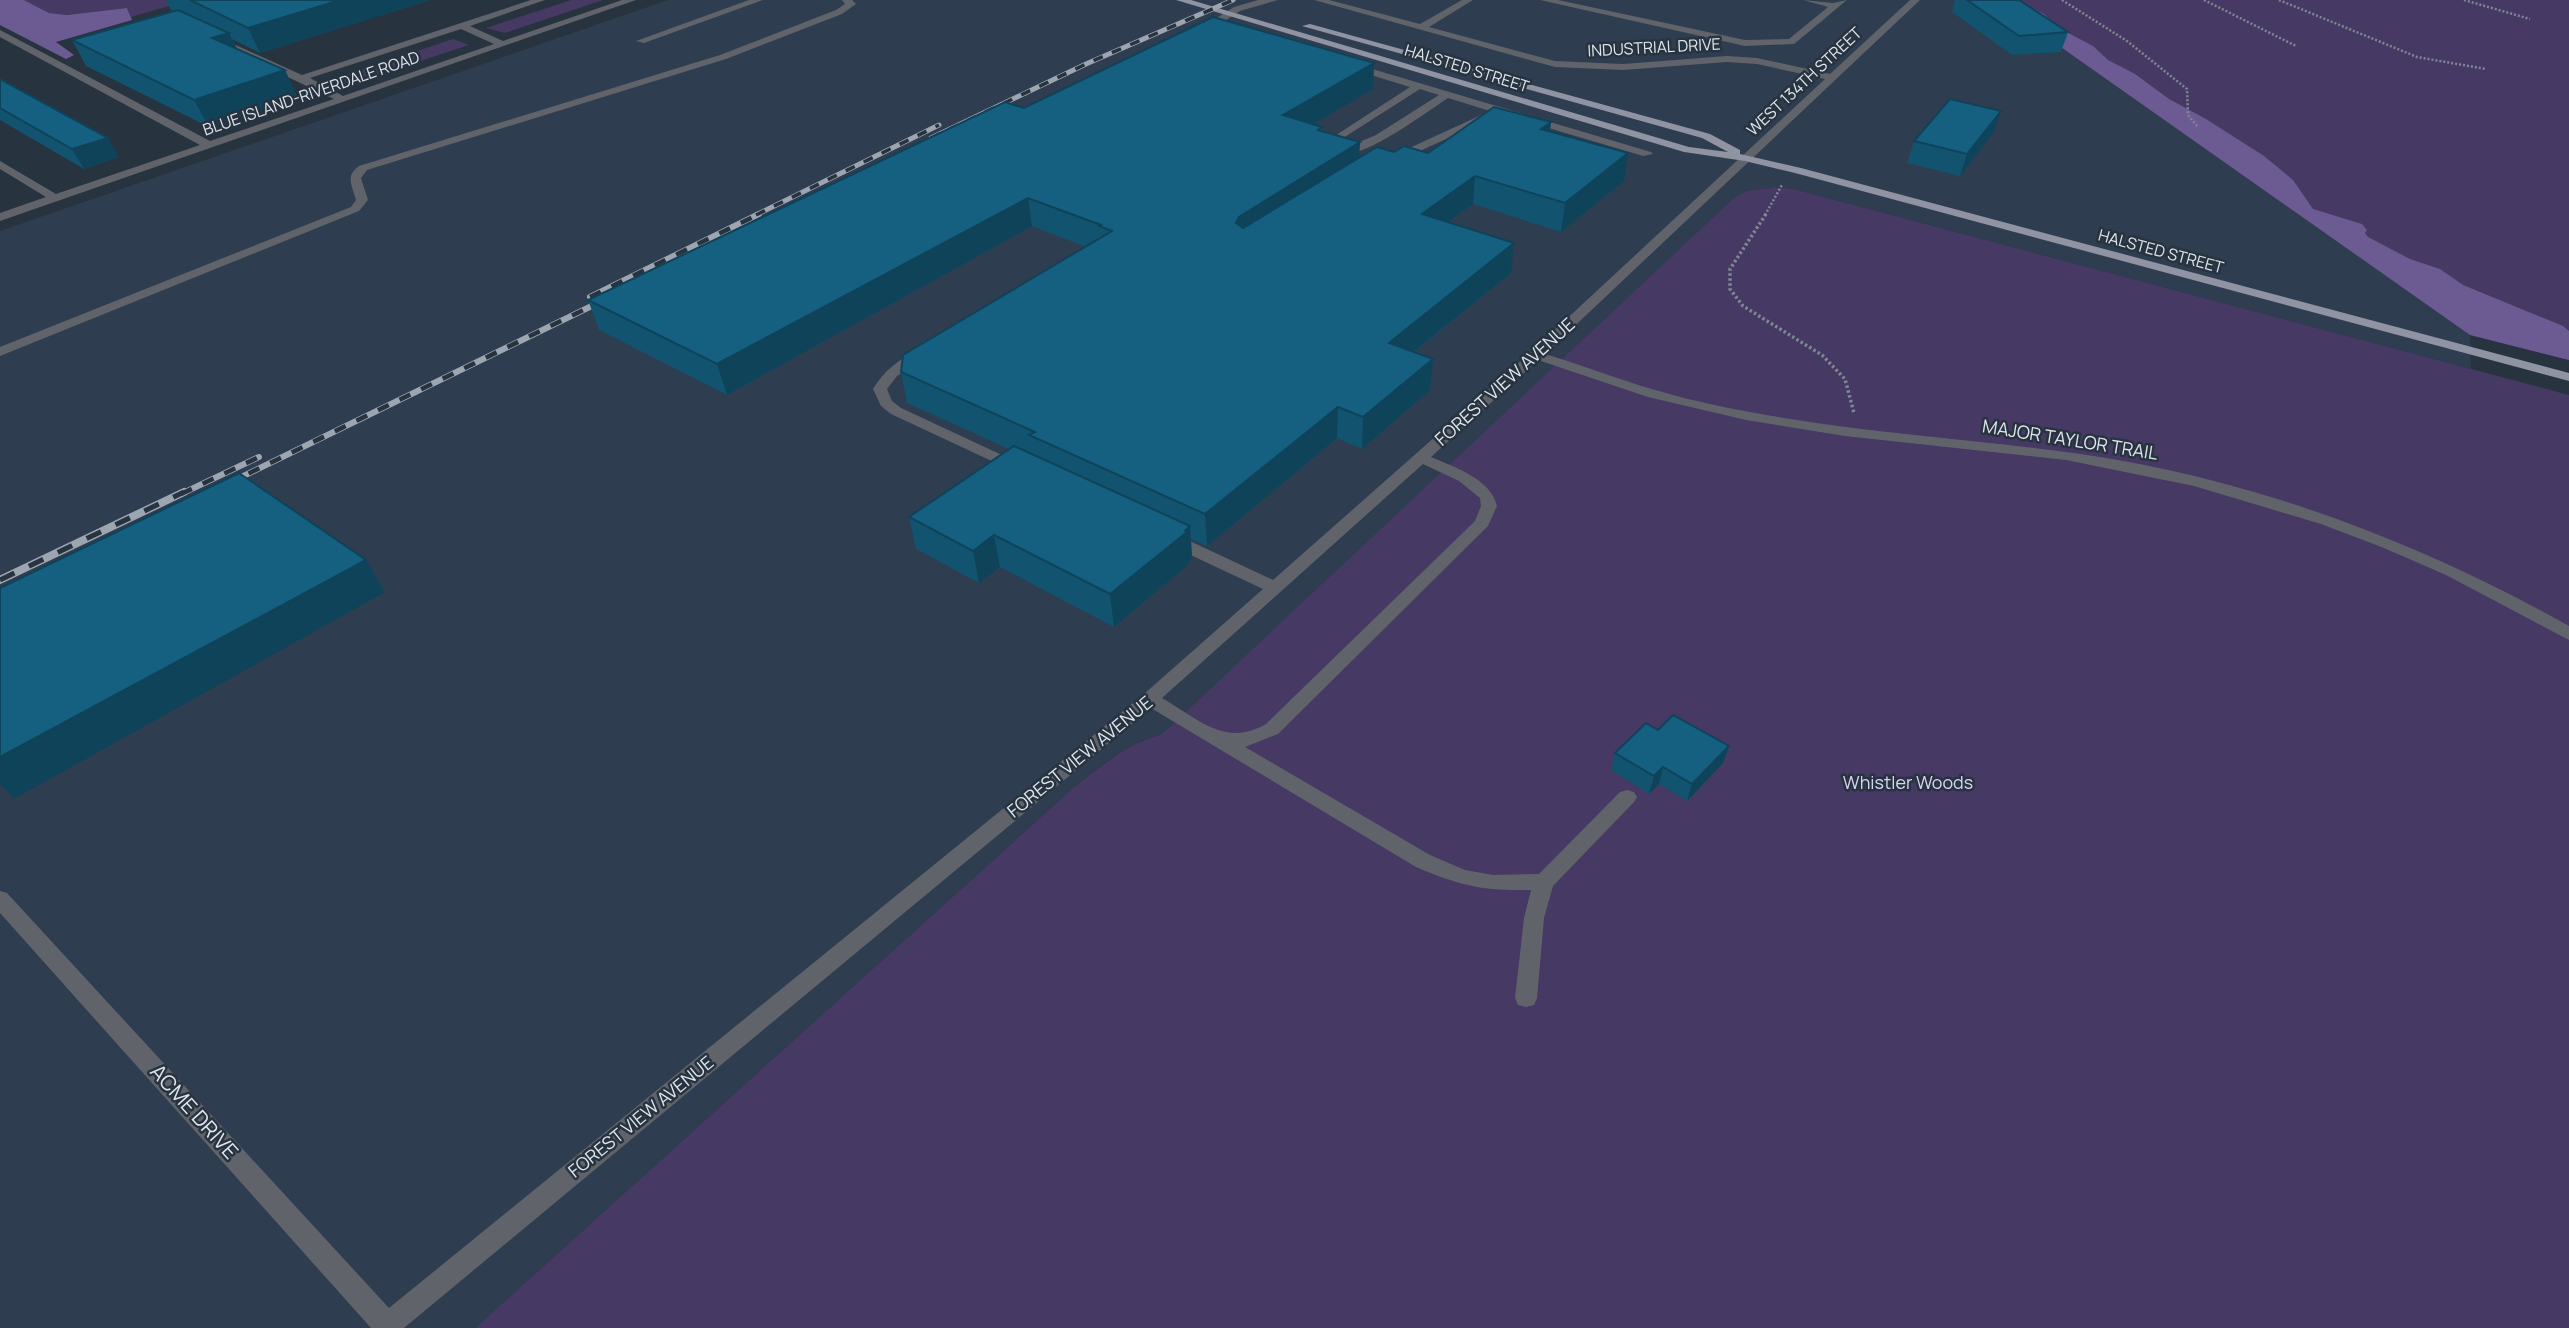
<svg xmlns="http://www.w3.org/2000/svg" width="2569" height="1328" font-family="Manrope,sans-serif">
  <rect width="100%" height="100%" fill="#283340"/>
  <path fill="#2e3d4f" d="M668,0H1994L2470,335L2471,369L1794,189L1774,187L1746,191L1162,734L1145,739L1112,757L1073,788L475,1328H0V231Z"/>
  <g fill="#463963">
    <path d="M24,0H190L131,17L127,8L67,15L49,13Z"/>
    <path d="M571,0H603L505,33L486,28Z"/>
    <path d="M1994,0H2569V360L2470,335Z"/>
    <path d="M453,39L469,45L339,88L331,80Z"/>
    <path d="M1775,187L1794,189L2569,395V1328H475L1073,788C1101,766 1127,743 1162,734L1734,198L1746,191Z"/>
  </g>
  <g fill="#6b5b92">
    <path d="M0,0H24L49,13L67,15L127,8L132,20L56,42L74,55L66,59L0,25Z"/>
    <path d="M1994,0L2018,1L2044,14L2059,28L2093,46L2108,60L2135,74L2169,99L2206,119L2264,156L2293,180L2313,209L2362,224L2367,230L2365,233L2368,237L2410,259L2440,269L2463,285L2563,326L2569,331V360L2470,335Z"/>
  </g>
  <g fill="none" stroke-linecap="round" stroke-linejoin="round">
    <g stroke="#7f8892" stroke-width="2.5" stroke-dasharray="2 2" stroke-linecap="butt">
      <path d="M2062,0L2127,41L2187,89L2188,115L2197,126"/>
      <path d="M2204,0L2296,46"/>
      <path d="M2279,0L2417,57L2486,69"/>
      <path d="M2464,0L2530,19"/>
      <path d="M1765,215L1782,185"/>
    </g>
    <path stroke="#7f8892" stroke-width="3.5" stroke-dasharray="2.5 2.5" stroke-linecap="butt" d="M1766,214L1730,269V289L1743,306L1822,355L1845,379L1854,413"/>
    <g fill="#61636b" fill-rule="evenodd">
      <path d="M531,0H545L470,26L503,41L622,0H636L0,221V213L46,197L0,169V161L56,194L200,145L0,37V30L210,141L334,99L212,41V37H218L302,75ZM461,29L494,44L343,96L310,78Z"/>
      <path d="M749,0H763L644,43L636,41Z"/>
      <path d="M842,0H852L856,4L842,14L726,59L367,170L361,178L368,200L359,211L0,356V347L351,207L356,200C352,185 345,176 359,166L720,55L836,10L845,4Z"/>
      <path d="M1258,0H1278L1240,11L1223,22L1224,34H1218L1215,19L1234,7Z"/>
      <path d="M1314,0H1329L1420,24L1462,0H1473L1429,27L1555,61L1623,64L1727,56L1757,58L1830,74L1910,0H1920L1545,354C1588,367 1630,384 1673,395C1717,407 1764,415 1810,422C1916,438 2023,443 2129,462C2284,491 2432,549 2569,626V640L2446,575L2384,548L2321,524L2194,486L2066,460L1845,436L1746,420L1648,397L1538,360L1431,457C1454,467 1491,479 1497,506L1488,526L1278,734L1245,747L1430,855L1465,870L1493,875L1539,874L1620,792L1627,790L1634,792L1637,797L1634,802L1553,886L1544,918L1537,998L1534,1005L1526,1007L1518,1005L1515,998L1524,918L1531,890C1482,891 1461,886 1416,867L1151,708L404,1328H371L0,913V891L7,893L389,1308L1144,694L1263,589L1165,543L1163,539L1165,535H1177L1273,580L1531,352L1825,79L1757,64L1727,62L1623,70L1555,67ZM1423,464L1459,481L1480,498L1481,506L1475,521L1266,724C1225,748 1197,718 1162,698Z"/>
      <path d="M1540,0H1558L1745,40L1789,39L1828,7L1803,0L1833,3L1847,0L1794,44L1745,46Z"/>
      <path d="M1352,63L1651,152L1653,154L1643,156L1501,114L1400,160H1392V156L1490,111L1448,98C1430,110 1371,153 1352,152C1344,152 1332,145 1327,141L1410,87L1348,68V64ZM1420,89L1439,95L1376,135L1352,145L1340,140Z"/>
      <path d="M919,351L924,352V358L897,376L887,389L892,401L901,408L1021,464L1023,467L1021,470H1011L891,414L881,406L873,389C883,372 900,357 919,351Z"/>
    </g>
    <path fill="#8f93a2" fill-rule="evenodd" d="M1176,0H1191L1689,147L1728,152L1702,138L1302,26L1310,24L1710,134L1740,150V154L1801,168L2569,373V381L1795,173L1745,161L1684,152Z"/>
    <defs>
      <g id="rail-far2">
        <path d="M931,138L1086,64L1233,0"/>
        <path d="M756,215L939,125"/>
      </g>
      <g id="rail-far1">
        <path d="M590,297L759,214"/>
        <path d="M227,484L608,298"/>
        <path d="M181,494L259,457"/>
      </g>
      <path id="rail" d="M0,580L184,492"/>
    </defs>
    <use href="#rail-far2" stroke="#9da6b0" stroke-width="5"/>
    <use href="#rail-far1" stroke="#9da6b0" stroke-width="6"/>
    <use href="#rail" stroke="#9da6b0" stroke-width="8"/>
    <use href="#rail-far2" stroke="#283340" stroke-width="3.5" stroke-dasharray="10" stroke-linecap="butt"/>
    <use href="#rail-far1" stroke="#283340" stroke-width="4.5" stroke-dasharray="12" stroke-linecap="butt"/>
    <use href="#rail" stroke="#283340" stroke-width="5" stroke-dasharray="16" stroke-linecap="butt"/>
  </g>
  <g fill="#12536f">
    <path d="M166,0H430L260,53L232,39L237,49L285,70L297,97L209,127L86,66L72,40L174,11L171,10Z"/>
    <path d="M1955,0H2019L2068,32L2061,52L2012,55L1952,12Z"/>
    <path d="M1374,63L1373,89L1313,124L1322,127V131L1359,157L1394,152L1428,153L1551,122L1550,131L1624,181L1561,232L1473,204L1448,222L1511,273L1414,352L1433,359L1430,390L1362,449L1337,438L1207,546L1191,539L1192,559L1189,561V564L1114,627L1000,567L979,583L916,549L909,517L1009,449L907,403L901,372L1086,247L1032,226L727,395L599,330L588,300L1024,108Z"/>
    <path d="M0,79L119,157L84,169L0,120Z"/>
    <path d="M1994,132L1960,176L1907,163L1914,141Z"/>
    <path d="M1658,730L1729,746L1723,763L1687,801L1659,784L1649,794L1611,770L1615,753Z"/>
  </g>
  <g fill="#0f435a">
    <path d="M340,0H430L260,53L248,28Z"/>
    <path d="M229,33L242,59L212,38Z"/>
    <path d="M1374,63L1373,89L1283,142V115Z"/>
    <path d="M285,70L297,97L209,127L194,100Z"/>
    <path d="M2001,111L1994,132L1960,176L1967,154Z"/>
    <path d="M1551,122L1547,149L1541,129Z"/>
    <path d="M108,138L119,157L84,169L72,149Z"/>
    <path d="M1360,142L1359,169L1240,246L1236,223L1239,217Z"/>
    <path d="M1628,153L1624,181L1561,232L1565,203Z"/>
    <path d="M1475,176L1473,204L1420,242L1422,214Z"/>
    <path d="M1028,198L1032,226L727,395L717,364Z"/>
    <path d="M1514,243L1511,273L1387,373L1389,343Z"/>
    <path d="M1433,359L1430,390L1362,449L1363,417Z"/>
    <path d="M1338,407L1337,438L1207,546L1205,514Z"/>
    <path d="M1190,526L1192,559L1189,561V564L1114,627L1110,594Z"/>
    <path d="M994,535L1000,567L979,583L973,551Z"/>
    <path d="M366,560L385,592L14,799L0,784V757Z"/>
    <path d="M1729,746L1723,763L1687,801L1692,784Z"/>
    <path d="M1663,767L1659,784L1649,794L1654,776Z"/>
  </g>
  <g fill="#156081" stroke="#0f435a" stroke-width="2">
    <path d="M190,0H340L248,28Z"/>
    <path d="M1967,0H2019L2068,32L2019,36Z"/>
    <path d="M178,10L229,33L212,38L285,70L194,100L72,40Z"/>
    <path d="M1213,17L1374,63L1283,115L1322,127L1318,130L1360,142L1239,217L1236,223L1243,228L1377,147L1394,152L1404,146L1428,153L1494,107L1551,122L1541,129L1628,153L1565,203L1475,176L1422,214L1514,243L1389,343L1433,359L1363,417L1338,407L1205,514L1029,435L1035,432L901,372L903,355L1112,231L1099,226L1101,225L1028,198L717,364L588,300L1005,102L1024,108Z"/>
    <path d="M0,79L108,138L72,149L0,108Z"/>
    <path d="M1950,99L2001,111L1967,154L1914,141Z"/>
    <path d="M1014,446L1190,526L1185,531L1187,532L1110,594L994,535L973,551L909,517Z"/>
    <path d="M239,473L366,560L0,757V588Z"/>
    <path d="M1673,715L1729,746L1692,784L1663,767L1654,776L1615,753L1646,723L1658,730Z"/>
  </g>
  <g text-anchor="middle" stroke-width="5" stroke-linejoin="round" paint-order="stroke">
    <g font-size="16" fill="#dee5ed" stroke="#283340">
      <text transform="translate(1654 47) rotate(-3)" y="6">INDUSTRIAL DRIVE</text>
      <text transform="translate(1467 68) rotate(17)" y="6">HALSTED STREET</text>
      <text transform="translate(1804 81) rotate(-43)" y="6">WEST 134TH STREET</text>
      <text transform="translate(311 93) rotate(-19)" y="6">BLUE ISLAND-RIVERDALE ROAD</text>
      <text transform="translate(2161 251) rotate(15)" y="6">HALSTED STREET</text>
    </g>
    <g font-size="18" fill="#dee5ed" stroke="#283340">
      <text transform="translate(1505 382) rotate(-42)" y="6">FOREST VIEW AVENUE</text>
      <text transform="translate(2070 440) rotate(9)" y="6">MAJOR TAYLOR TRAIL</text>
      <text transform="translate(1080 757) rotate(-39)" y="6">FOREST VIEW AVENUE</text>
      <text transform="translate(641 1117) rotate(-39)" y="6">FOREST VIEW AVENUE</text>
    </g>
    <g font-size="18" fill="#dbd3f5" stroke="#283340">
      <text x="1908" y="789">Whistler Woods</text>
    </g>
    <g font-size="21" fill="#dee5ed" stroke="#283340">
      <text transform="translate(194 1112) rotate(48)" y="7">ACME DRIVE</text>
    </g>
  </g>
</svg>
